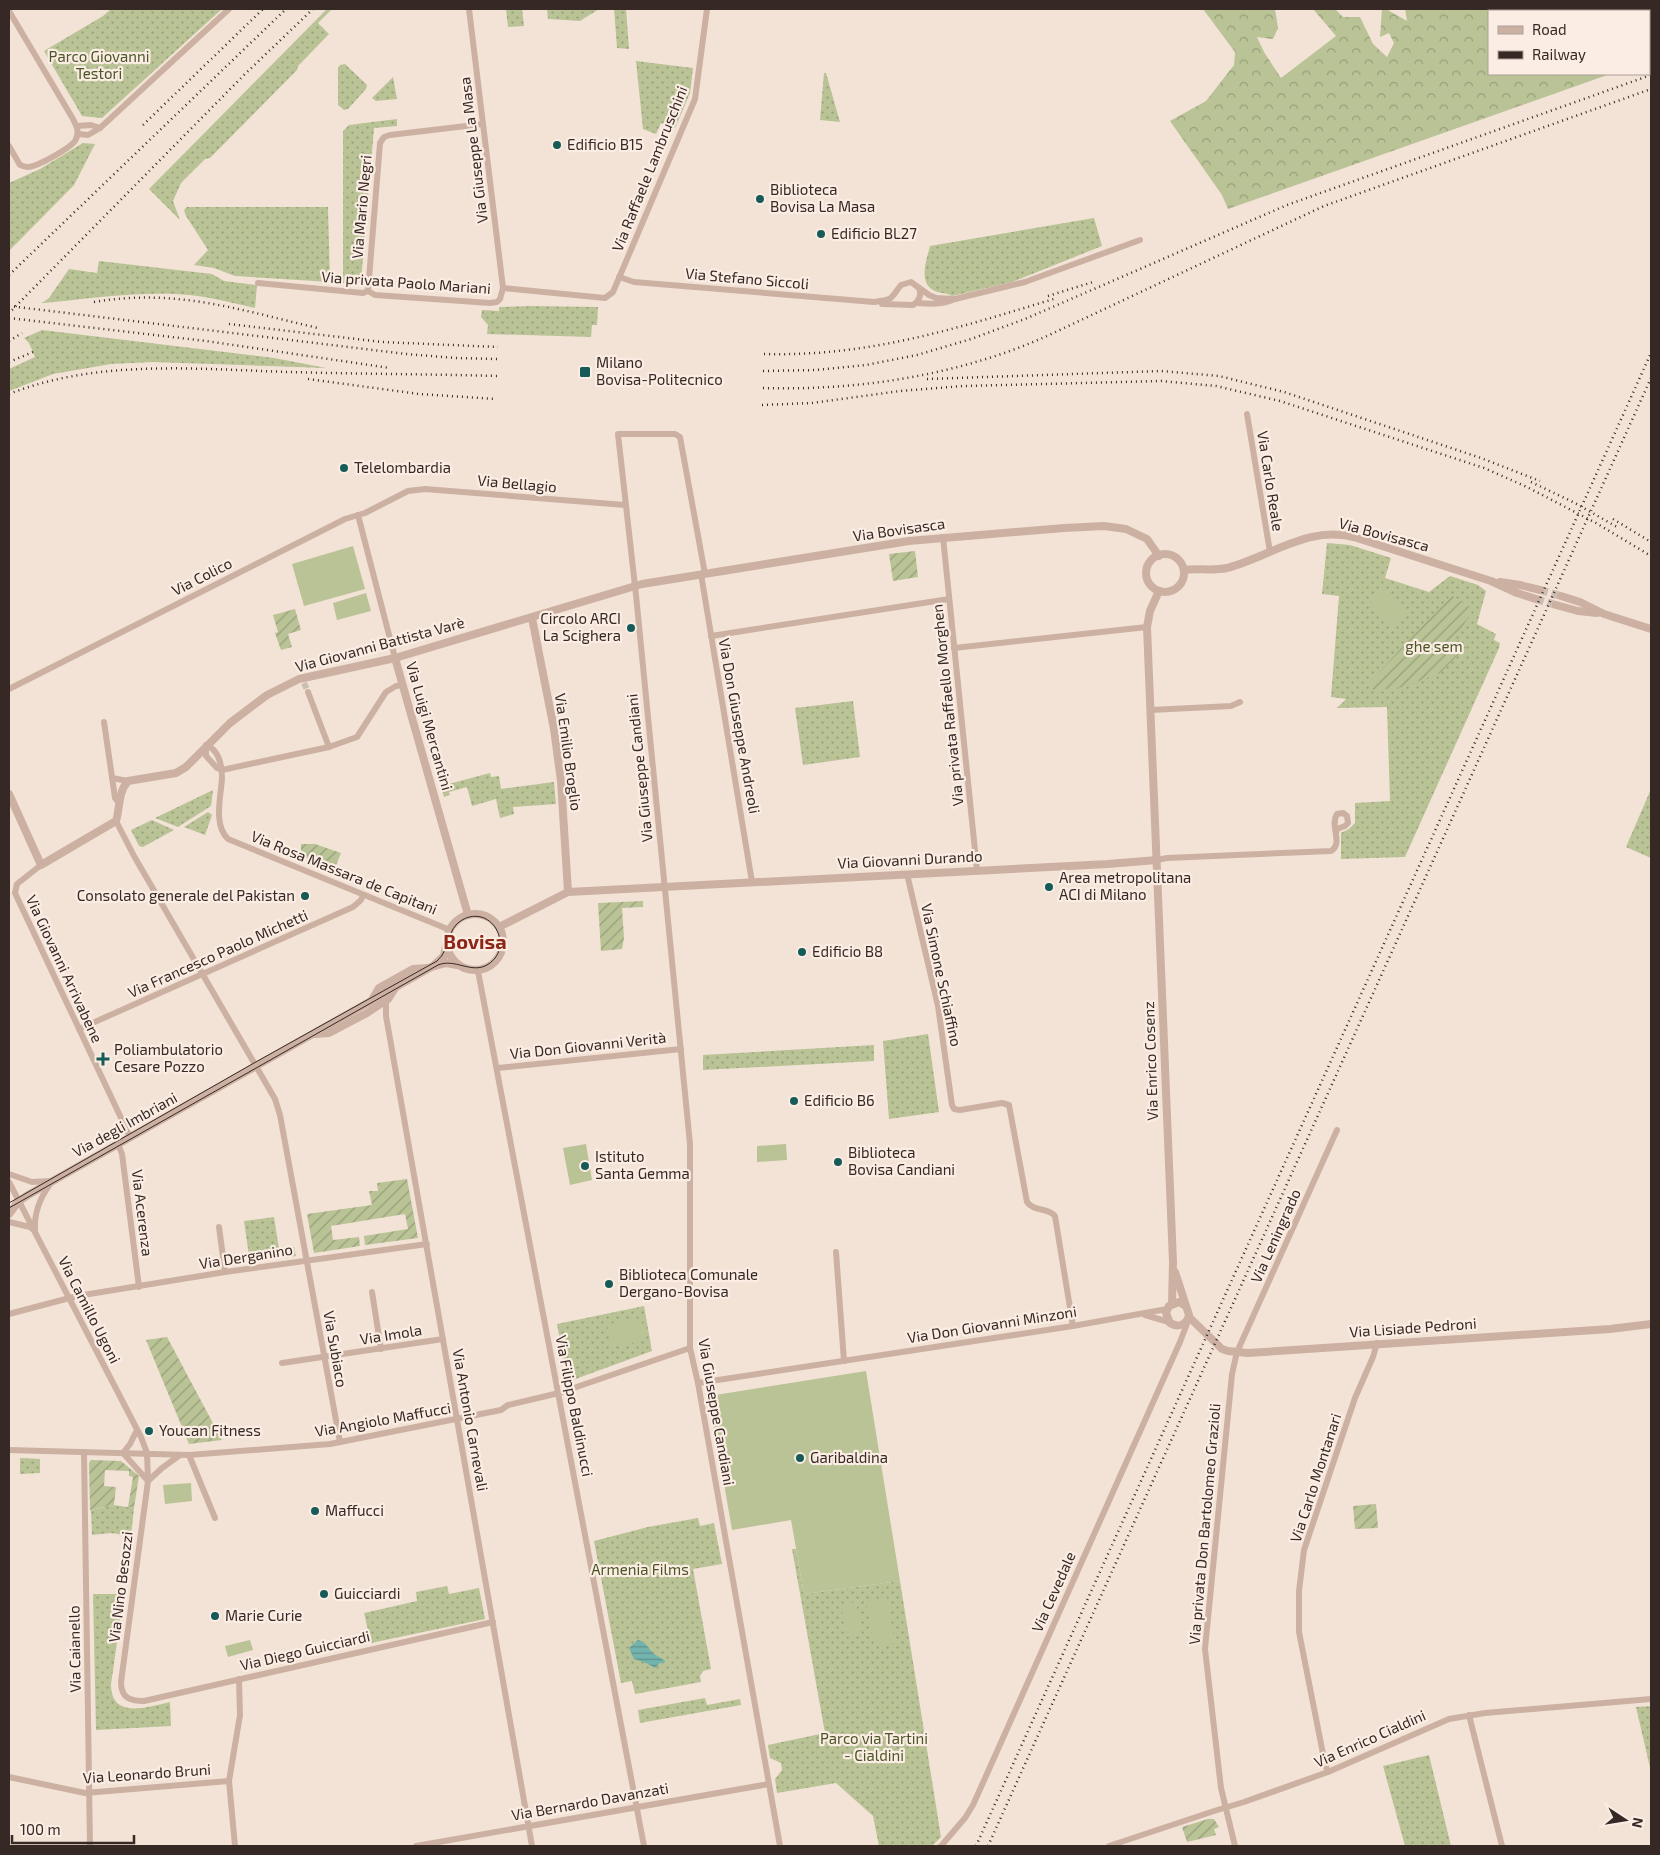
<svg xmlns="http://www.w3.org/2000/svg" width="1660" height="1855" font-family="'Exo 2',sans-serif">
  <defs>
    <pattern id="grass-dots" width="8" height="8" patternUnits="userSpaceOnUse" patternTransform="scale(1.25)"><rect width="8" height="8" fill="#b9c396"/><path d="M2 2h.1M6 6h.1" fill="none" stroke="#979e7a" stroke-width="1.8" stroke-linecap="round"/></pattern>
    <pattern id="forest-crowns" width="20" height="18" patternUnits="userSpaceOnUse" patternTransform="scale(1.25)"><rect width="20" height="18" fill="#b9c396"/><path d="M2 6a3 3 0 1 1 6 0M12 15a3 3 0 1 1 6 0" fill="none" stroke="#979e7a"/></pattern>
    <pattern id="garden-furrows" width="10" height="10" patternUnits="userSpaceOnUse" patternTransform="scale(1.25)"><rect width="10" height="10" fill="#b9c396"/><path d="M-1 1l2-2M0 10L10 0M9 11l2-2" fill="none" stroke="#979e7a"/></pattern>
    <pattern id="water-rules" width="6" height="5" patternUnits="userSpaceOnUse" patternTransform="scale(1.25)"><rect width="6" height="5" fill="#73b3ae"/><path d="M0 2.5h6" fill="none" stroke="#5f928d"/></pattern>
  </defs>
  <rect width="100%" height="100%" fill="#f3e3d7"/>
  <g fill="url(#grass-dots)">
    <path d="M111,9H222L102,118L82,116L44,51L103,16Z"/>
    <path d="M327,9H332L318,23L329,34L298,66L297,70L210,158L205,159L181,183L173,201L180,220L149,189Z"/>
    <path d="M506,9H522L524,26L508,27Z"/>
    <path d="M547,9H599L580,21L548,19Z"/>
    <path d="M614,9H626L629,49L617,48Z"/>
    <path d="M636,61L693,68L690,93L675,128L661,123L656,134L643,129Z"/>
    <path d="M345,64L367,85L366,89L348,109L344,110L338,105V68L340,65Z"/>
    <path d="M824,73H826L840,122L820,120Z"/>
    <path d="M393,77L397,99L376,101L372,98Z"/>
    <path d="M397,119V126L374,128L361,281L356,284L343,283V131L349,125Z"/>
    <path d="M83,143L95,144L74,185L9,251V183L40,169Z"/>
    <path d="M187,207H328L330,282L235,276L214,268L194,265L208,250L186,216L184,210Z"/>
    <path d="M1094,218L1102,246L1012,282L952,296C946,292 939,294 933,290C918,281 927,259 930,246Z"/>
    <path d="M99,261L212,274L224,281L257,285L255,308C229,302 203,295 176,294C131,292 86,299 42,303L49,298L69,269L97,273Z"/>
    <path d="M530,306L598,307L597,325H592L591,337L487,334L488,325L481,317L482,310L499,311V307Z"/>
    <path d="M42,330L274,358L326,368L153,362L111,364L53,374L9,391V369L35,357L29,343L24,338Z"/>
    <path d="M1327,543L1350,545L1391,558L1385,578L1429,592L1450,576L1478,585L1486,591L1477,624L1496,634L1494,640L1500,643L1499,648L1405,857L1341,859V833L1349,829L1355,823V803L1390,801L1387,707L1337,708L1346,699L1331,697L1339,596L1322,594Z"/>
    <path d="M853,701L860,757L803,765L795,708Z"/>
    <path d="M490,773L491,777L499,776L501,789L554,782L556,804L513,807L514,814L500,818L496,799L472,806L467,787L449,792L450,795L444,797L441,786Z"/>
    <path d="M1651,789V858L1626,847Z"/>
    <path d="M213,790L211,806L178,827L155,818Z"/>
    <path d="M208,812L212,815L205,835L184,827Z"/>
    <path d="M152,820L174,830L143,847L139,846L131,830Z"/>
    <path d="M928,1034L939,1112L889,1119L883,1041Z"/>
    <path d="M874,1045V1061L703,1070V1055Z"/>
    <path d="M274,1217L279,1249L294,1247L296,1256L250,1263L244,1221Z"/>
    <path d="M644,1306L652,1351L570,1381L567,1379L557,1324Z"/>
    <path d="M20,1458L40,1459V1473L20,1474Z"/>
    <path d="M114,1505L134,1508L131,1536L111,1533L92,1535L91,1510Z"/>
    <path d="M698,1518L700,1526L714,1523L722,1564L693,1569L711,1669L703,1671L700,1676L701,1682L635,1694L632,1681L621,1683L594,1541L648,1527Z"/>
    <path d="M792,1549H796L804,1594L900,1581L941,1837L932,1846H879L873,1816L836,1783L777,1793L775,1779L782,1770L781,1763L770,1758L768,1745L825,1733Z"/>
    <path d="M447,1586L449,1594L479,1588L485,1619L371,1643L364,1613L417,1601L416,1592Z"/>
    <path d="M93,1594H124L111,1684C111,1720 148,1707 170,1702L171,1726L96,1730Z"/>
    <path d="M705,1698L707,1705L740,1699L741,1705L640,1723L638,1710Z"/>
    <path d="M1651,1706V1772L1636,1707Z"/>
    <path d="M1429,1755L1451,1846H1405L1383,1766Z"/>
  </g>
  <path fill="url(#forest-crowns)" d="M1203,9H1275L1278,28L1273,39L1257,37L1264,52L1281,78L1336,36L1313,9H1335L1343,17H1360L1373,44L1387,57L1394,43L1389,33L1380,37L1382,9H1386L1407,21L1405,9H1529V11H1489V74H1610L1228,209L1222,195L1170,121L1206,101L1234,65L1235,52Z"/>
  <g fill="url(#garden-furrows)">
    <path d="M915,551L918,577L893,581L889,554Z"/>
    <path d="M1451,595L1472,608L1467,620L1455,637L1466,647L1440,673L1403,687L1374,690L1368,684Z"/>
    <path d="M295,609L301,630L288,634L292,647L281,650L275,633L278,632L273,615Z"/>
    <path d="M301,844H315L341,853L334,870L301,856Z"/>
    <path d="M643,901V907L622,908L624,938L622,949L601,951L598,903Z"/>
    <path d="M407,1179L418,1238L365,1245L364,1236L408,1229L405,1214L331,1226L333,1240L359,1237L360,1246L314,1253L307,1214L372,1205L369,1191H378L377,1183Z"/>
    <path d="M167,1337L222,1440L189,1444L146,1340Z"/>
    <path d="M91,1460L121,1461L139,1476L134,1508L128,1507L133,1477L129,1476V1471L105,1470L104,1486L116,1487L114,1505L90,1510L89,1463Z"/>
    <path d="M1376,1504L1378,1528L1355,1529L1353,1506Z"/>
    <path d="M1208,1819H1214L1219,1827L1214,1829L1216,1835L1187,1842L1182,1827Z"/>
  </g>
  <g fill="#b9c396">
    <path d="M353,546L365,589L304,606L292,564Z"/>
    <path d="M1382,590L1408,614L1396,627L1370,604Z"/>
    <path d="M366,593L371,611L337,620L333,603Z"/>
    <path d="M586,1144L592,1180L570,1185L563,1148Z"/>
    <path d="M786,1144L787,1160L757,1162V1146Z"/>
    <path d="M641,1318L646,1340L611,1347L607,1324Z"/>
    <path d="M866,1371L900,1581L804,1594L791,1520L732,1530L709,1396Z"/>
    <path d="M191,1483L192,1501L165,1504L163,1485Z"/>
    <path d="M887,1597L895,1643L874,1647L866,1601Z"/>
    <path d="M856,1602L862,1634L846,1637L841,1604Z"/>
    <path d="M250,1640L253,1650L228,1657L225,1646Z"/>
  </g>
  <path fill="url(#water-rules)" d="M638,1640C647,1642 647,1648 654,1654C658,1656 662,1659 665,1661L664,1663H660L655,1668L646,1663L634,1659L629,1648Z"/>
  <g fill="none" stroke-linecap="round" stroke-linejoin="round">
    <path stroke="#cdbeb3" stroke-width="6" stroke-dasharray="6 3" stroke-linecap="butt" d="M304,683L308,692"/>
    <g stroke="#cdbeb3" stroke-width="8" stroke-dasharray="8 4" stroke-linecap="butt">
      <path d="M1540,590L1561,596"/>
      <path d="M1536,599L1556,605"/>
    </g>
    <g stroke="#ccb1a2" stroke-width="6">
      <path d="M9,11L73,119C77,127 80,133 75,141C70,148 37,167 28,167C24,167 23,166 20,165L9,146"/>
      <path d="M77,126L91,125L100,128"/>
      <path d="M78,134L88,135L100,128L229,9"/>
      <path d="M619,277L634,282L874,302C895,299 889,300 901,285L911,282L929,295L936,298L955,299"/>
      <path d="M258,283L363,293L368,291"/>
      <path d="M503,288L605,298L613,292L695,99L707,9"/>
      <path d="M368,291L375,295L490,303L497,302L500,299L503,288L469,9"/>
      <path d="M368,291L380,143L384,137L390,135L483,124"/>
      <path d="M916,303C930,304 942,305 955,299L1025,282L1140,240"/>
      <path d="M882,304L913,305C919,301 922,295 919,288"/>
      <path d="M1247,414L1270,552"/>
      <path d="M358,515L395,658"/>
      <path d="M943,537L977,870"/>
      <path d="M701,574L752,882"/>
      <path d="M705,574L680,437L675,434H618L636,595L690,1144V1348L698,1383L780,1846"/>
      <path d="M711,636L949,599"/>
      <path d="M954,648L1147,627"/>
      <path d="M9,689L345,519L365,513L408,491L425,489L625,505"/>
      <path d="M308,692L329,747"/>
      <path d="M1151,710L1231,706L1240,702"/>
      <path d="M104,722L115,798L119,803"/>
      <path d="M222,770L217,768L206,756V745C219,750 222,765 222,778C221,796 213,825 228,839L450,930"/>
      <path d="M222,770L329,747L357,737L386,692L396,686L403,685"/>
      <path d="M112,778L128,781"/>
      <path d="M116,821L134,856L275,1099L280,1115L340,1442"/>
      <path d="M1157,860L1167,858L1331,851C1344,843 1329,826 1337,814L1343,813L1347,816L1348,823L1345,826L1337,829L1336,833"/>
      <path d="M41,865L17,884L15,893L130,1137"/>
      <path d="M907,874L938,1006L952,1105L954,1109L960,1110L1002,1103L1009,1105L1027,1202C1034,1212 1047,1207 1055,1216L1073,1326"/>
      <path d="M478,971L644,1846"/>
      <path d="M388,999L386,1003V1016L532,1846"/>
      <path d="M79,1029L353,907L361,900L363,895"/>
      <path d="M498,1068L681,1049"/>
      <path d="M118,1144L122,1154L139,1287"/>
      <path d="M9,1174L32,1182L51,1181"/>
      <path d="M9,1182L141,1437L147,1453L148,1481L121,1682C121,1698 130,1701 144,1701L493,1622"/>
      <path d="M9,1222L30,1227L34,1230"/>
      <path d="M219,1227L225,1272"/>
      <path d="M35,1230C34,1213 41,1196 51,1183"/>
      <path d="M836,1252L844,1361"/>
      <path d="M372,1292L381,1349"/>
      <path d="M9,1314L77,1296L225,1272L427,1244"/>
      <path d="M1145,1315L1169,1322"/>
      <path d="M282,1363L443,1339"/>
      <path d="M698,1383L1073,1326L1167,1309"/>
      <path d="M9,1450L189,1455L330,1444L501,1410L508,1405L559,1393L690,1348"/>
      <path d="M84,1452L90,1846"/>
      <path d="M123,1453L148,1481"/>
      <path d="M123,1453L130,1444L137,1430"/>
      <path d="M189,1455L215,1518"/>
      <path d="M148,1481L162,1468L180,1455"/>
      <path d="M1469,1715L1502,1846"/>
      <path d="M1328,1772L1325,1764L1299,1632V1591L1304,1550L1355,1398L1373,1357L1377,1343"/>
      <path d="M9,1777L85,1793L229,1781"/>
      <path d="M235,1846L229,1781L240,1715L239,1679"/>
      <path d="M416,1846L769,1784"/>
      <path d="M941,1846L965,1818L973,1805L1180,1342L1188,1321"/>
      <path d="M1109,1846L1214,1811L1244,1802L1328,1772L1449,1719L1485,1713L1651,1699"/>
      <path d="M1235,1846L1221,1788L1205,1649L1232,1374L1237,1352L1337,1130"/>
    </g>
    <g stroke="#ccb1a2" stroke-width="8">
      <circle cx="1165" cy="573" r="19"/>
      <path d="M1184,570C1198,568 1213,571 1227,568C1272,556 1309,524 1357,538L1491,581L1517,593L1536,599"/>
      <path d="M1500,582L1520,585L1540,590"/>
      <path d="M1159,591L1150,611L1147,627L1173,1262L1172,1304"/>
      <path d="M1561,596L1580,602L1604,614L1651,629"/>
      <path d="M1556,605L1578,611L1597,613"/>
      <path d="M532,618L554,729L561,781L568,892"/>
      <path d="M395,658L468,915"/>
      <path d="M9,794L41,865L116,821C120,808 118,792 128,781L176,773L186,767L230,723L267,695L299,679L395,658L642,584L909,541L1064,528L1104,526L1126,529L1147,539L1159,556"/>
      <circle cx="475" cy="942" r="28"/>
      <path d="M499,927L568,892L1108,864L1157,860"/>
      <path d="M372,1000L379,988L413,969L428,968L446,963L457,965"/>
      <path d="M315,1034L329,1033L367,1013L388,999L395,988"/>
      <path d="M9,1214L18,1202L28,1195L433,966L444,956L447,940"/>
      <path d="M1175,1272L1189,1315C1187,1325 1178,1328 1170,1323L1166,1313L1169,1306L1179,1302L1186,1306"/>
      <path d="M1189,1317L1222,1349L1228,1351L1248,1353L1610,1329L1651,1324"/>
    </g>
    <path stroke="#362925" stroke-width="1" d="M9,1203L254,1063L437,961C451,949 446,929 462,920C492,903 516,948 487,965C471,974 455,958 438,965L9,1208"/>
    <g stroke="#362925" stroke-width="2.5" stroke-dasharray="1 4" stroke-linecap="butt">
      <path d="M143,125L263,9"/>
      <path d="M9,275L286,9"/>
      <path d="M1048,296L1093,282"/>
      <path d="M94,302C177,288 239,310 318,328"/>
      <path d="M9,306L406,354L456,358L497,359"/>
      <path d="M12,310L245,74L313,9"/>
      <path d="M9,318L206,341L390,368"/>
      <path d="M229,324L382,342L498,347"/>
      <path d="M9,341L22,333"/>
      <path d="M764,354C869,357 958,328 1057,298"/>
      <path d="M9,362L33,352"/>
      <path d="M763,371L816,370L866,365L917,355L971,339L1025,319L1287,205L1651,75"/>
      <path d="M308,379L419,394L496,399"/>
      <path d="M927,379L1161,371L1219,376L1284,392L1481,458L1540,481"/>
      <path d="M763,388C858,391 960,375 1047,336L1324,206L1651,89"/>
      <path d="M9,394C98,359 195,369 289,372C358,374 427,374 497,376"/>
      <path d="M762,405L812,403L900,391L963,386L1161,381L1216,386L1280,401L1484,468L1527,487L1596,523L1651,556"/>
      <path d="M1531,482L1575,503L1617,527"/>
      <path d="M1613,519L1651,542"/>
      <path d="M976,1846L1651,353"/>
      <path d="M988,1846L1651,378"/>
    </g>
  </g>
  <g fill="#175b58" stroke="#fbede3" stroke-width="2">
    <circle cx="557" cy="145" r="5"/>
    <circle cx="760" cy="199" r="5"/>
    <circle cx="821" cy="234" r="5"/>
    <rect x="579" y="366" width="12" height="12" rx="2.5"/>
    <circle cx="344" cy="468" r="5"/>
    <circle cx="631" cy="628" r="5"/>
    <circle cx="1049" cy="887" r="5"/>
    <circle cx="305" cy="896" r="5"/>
    <circle cx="802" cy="952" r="5"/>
    <path d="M100.5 1051.5h5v5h5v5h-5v5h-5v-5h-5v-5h5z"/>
    <circle cx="794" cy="1101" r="5"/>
    <circle cx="838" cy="1162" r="5"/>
    <circle cx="585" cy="1166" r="5"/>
    <circle cx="609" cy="1284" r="5"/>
    <circle cx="149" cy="1431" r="5"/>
    <circle cx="800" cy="1458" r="5"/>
    <circle cx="315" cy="1511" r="5"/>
    <circle cx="324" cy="1594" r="5"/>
    <circle cx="215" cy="1616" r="5"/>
  </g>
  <g text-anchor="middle" stroke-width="4.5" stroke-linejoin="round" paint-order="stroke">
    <g font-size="15" fill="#4a5627" stroke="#fbede3">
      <text x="99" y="62">Parco Giovanni<tspan x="99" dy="17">Testori</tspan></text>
      <text x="1434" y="652">ghe sem</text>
      <text x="640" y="1575">Armenia Films</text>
      <text x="874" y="1744">Parco via Tartini<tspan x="874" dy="17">- Cialdini</tspan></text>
    </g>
    <g font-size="15" fill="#362925" stroke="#fbede3" text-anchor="start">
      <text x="567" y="150">Edificio B15</text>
      <text x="770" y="195">Biblioteca<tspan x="770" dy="17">Bovisa La Masa</tspan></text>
      <text x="831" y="239">Edificio BL27</text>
      <text x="596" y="368">Milano<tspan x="596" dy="17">Bovisa-Politecnico</tspan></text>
      <text x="354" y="473">Telelombardia</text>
      <text x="621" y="624" text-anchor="end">Circolo ARCI<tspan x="621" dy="17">La Scighera</tspan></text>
      <text x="1059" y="883">Area metropolitana<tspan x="1059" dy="17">ACI di Milano</tspan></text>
      <text x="295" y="901" text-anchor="end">Consolato generale del Pakistan</text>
      <text x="812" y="957">Edificio B8</text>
      <text x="114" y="1055">Poliambulatorio<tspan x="114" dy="17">Cesare Pozzo</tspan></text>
      <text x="804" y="1106">Edificio B6</text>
      <text x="848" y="1158">Biblioteca<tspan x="848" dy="17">Bovisa Candiani</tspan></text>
      <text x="595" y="1162">Istituto<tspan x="595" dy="17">Santa Gemma</tspan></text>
      <text x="619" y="1280">Biblioteca Comunale<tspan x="619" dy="17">Dergano-Bovisa</tspan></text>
      <text x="159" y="1436">Youcan Fitness</text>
      <text x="810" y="1463">Garibaldina</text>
      <text x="325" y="1516">Maffucci</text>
      <text x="334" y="1599">Guicciardi</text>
      <text x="225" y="1621">Marie Curie</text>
    </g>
    <g font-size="15" fill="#362925" stroke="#fbede3">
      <text transform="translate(474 150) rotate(-97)" y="5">Via Giuseppe La Masa</text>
      <text transform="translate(650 169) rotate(-68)" y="5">Via Raffaele Lambruschini</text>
      <text transform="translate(362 207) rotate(-85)" y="5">Via Mario Negri</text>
      <text transform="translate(747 279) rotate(5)" y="5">Via Stefano Siccoli</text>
      <text transform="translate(406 283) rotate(4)" y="5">Via privata Paolo Mariani</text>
      <text transform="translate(1270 481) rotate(81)" y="5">Via Carlo Reale</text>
      <text transform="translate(517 484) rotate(5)" y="5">Via Bellagio</text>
      <text transform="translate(899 530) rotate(-8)" y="5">Via Bovisasca</text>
      <text transform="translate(1384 535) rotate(15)" y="5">Via Bovisasca</text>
      <text transform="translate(202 577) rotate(-27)" y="5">Via Colico</text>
      <text transform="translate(380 645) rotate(-15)" y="5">Via Giovanni Battista Varè</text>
      <text transform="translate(948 705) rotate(-96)" y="5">Via privata Raffaello Morghen</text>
      <text transform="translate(429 726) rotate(74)" y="5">Via Luigi Mercantini</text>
      <text transform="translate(739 726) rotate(80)" y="5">Via Don Giuseppe Andreoli</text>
      <text transform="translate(568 752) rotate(82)" y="5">Via Emilio Broglio</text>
      <text transform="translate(640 768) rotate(-96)" y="5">Via Giuseppe Candiani</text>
      <text transform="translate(910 860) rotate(-3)" y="5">Via Giovanni Durando</text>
      <text transform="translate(344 873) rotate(22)" y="5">Via Rosa Massara de Capitani</text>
      <text transform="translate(218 954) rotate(-24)" y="5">Via Francesco Paolo Michetti</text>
      <text transform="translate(64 969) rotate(65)" y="5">Via Giovanni Arrivabene</text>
      <text transform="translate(941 975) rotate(78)" y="5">Via Simone Schiaffino</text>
      <text transform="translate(588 1046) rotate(-6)" y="5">Via Don Giovanni Verità</text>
      <text transform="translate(1151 1061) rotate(-92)" y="5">Via Enrico Cosenz</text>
      <text transform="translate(125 1125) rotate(-29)" y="5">Via degli Imbriani</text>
      <text transform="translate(142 1213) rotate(83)" y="5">Via Acerenza</text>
      <text transform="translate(1276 1236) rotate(-66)" y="5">Via Leningrado</text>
      <text transform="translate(246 1257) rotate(-9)" y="5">Via Derganino</text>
      <text transform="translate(89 1310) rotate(63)" y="5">Via Camillo Ugoni</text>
      <text transform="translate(992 1325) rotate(-9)" y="5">Via Don Giovanni Minzoni</text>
      <text transform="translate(1413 1328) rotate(-4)" y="5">Via Lisiade Pedroni</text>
      <text transform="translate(391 1335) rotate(-9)" y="5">Via Imola</text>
      <text transform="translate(335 1349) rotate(80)" y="5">Via Subiaco</text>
      <text transform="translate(574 1406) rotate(79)" y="5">Via Filippo Baldinucci</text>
      <text transform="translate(716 1412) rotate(80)" y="5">Via Giuseppe Candiani</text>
      <text transform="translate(383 1420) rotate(-10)" y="5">Via Angiolo Maffucci</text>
      <text transform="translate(470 1420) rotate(80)" y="5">Via Antonio Carnevali</text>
      <text transform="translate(1316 1478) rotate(-72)" y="5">Via Carlo Montanari</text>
      <text transform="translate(1205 1524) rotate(-85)" y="5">Via privata Don Bartolomeo Grazioli</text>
      <text transform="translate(121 1587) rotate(-83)" y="5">Via Nino Besozzi</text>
      <text transform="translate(1054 1592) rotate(-66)" y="5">Via Cevedale</text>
      <text transform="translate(75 1649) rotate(-91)" y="5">Via Caianello</text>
      <text transform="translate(305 1651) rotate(-13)" y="5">Via Diego Guicciardi</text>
      <text transform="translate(1370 1739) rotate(-24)" y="5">Via Enrico Cialdini</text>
      <text transform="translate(147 1774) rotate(-4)" y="5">Via Leonardo Bruni</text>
      <text transform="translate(590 1802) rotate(-10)" y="5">Via Bernardo Davanzati</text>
    </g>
    <g font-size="20" font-weight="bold" fill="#8c2617" stroke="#fbede3">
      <text x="475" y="949">Bovisa</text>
    </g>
  </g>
  <rect width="1660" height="1855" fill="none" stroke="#362925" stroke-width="20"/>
  <rect x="1488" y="10" width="162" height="65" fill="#fbede3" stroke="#ac9f97"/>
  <rect x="1498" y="26" width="25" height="8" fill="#ccb1a2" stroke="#ac9f97"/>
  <text x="1532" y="35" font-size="15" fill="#362925">Road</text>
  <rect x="1498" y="51" width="25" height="8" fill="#362925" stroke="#ac9f97"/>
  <text x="1532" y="60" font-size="15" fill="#362925">Railway</text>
  <g transform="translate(1625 1820) rotate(102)" stroke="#fbede3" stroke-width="4" paint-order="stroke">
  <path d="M0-4L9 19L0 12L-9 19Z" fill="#362925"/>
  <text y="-8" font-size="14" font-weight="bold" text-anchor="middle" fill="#362925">N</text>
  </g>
  <path d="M12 1835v8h122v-8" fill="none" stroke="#362925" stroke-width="2.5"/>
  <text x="20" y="1835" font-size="15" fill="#362925" stroke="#fbede3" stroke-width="4" paint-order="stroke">100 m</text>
</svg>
